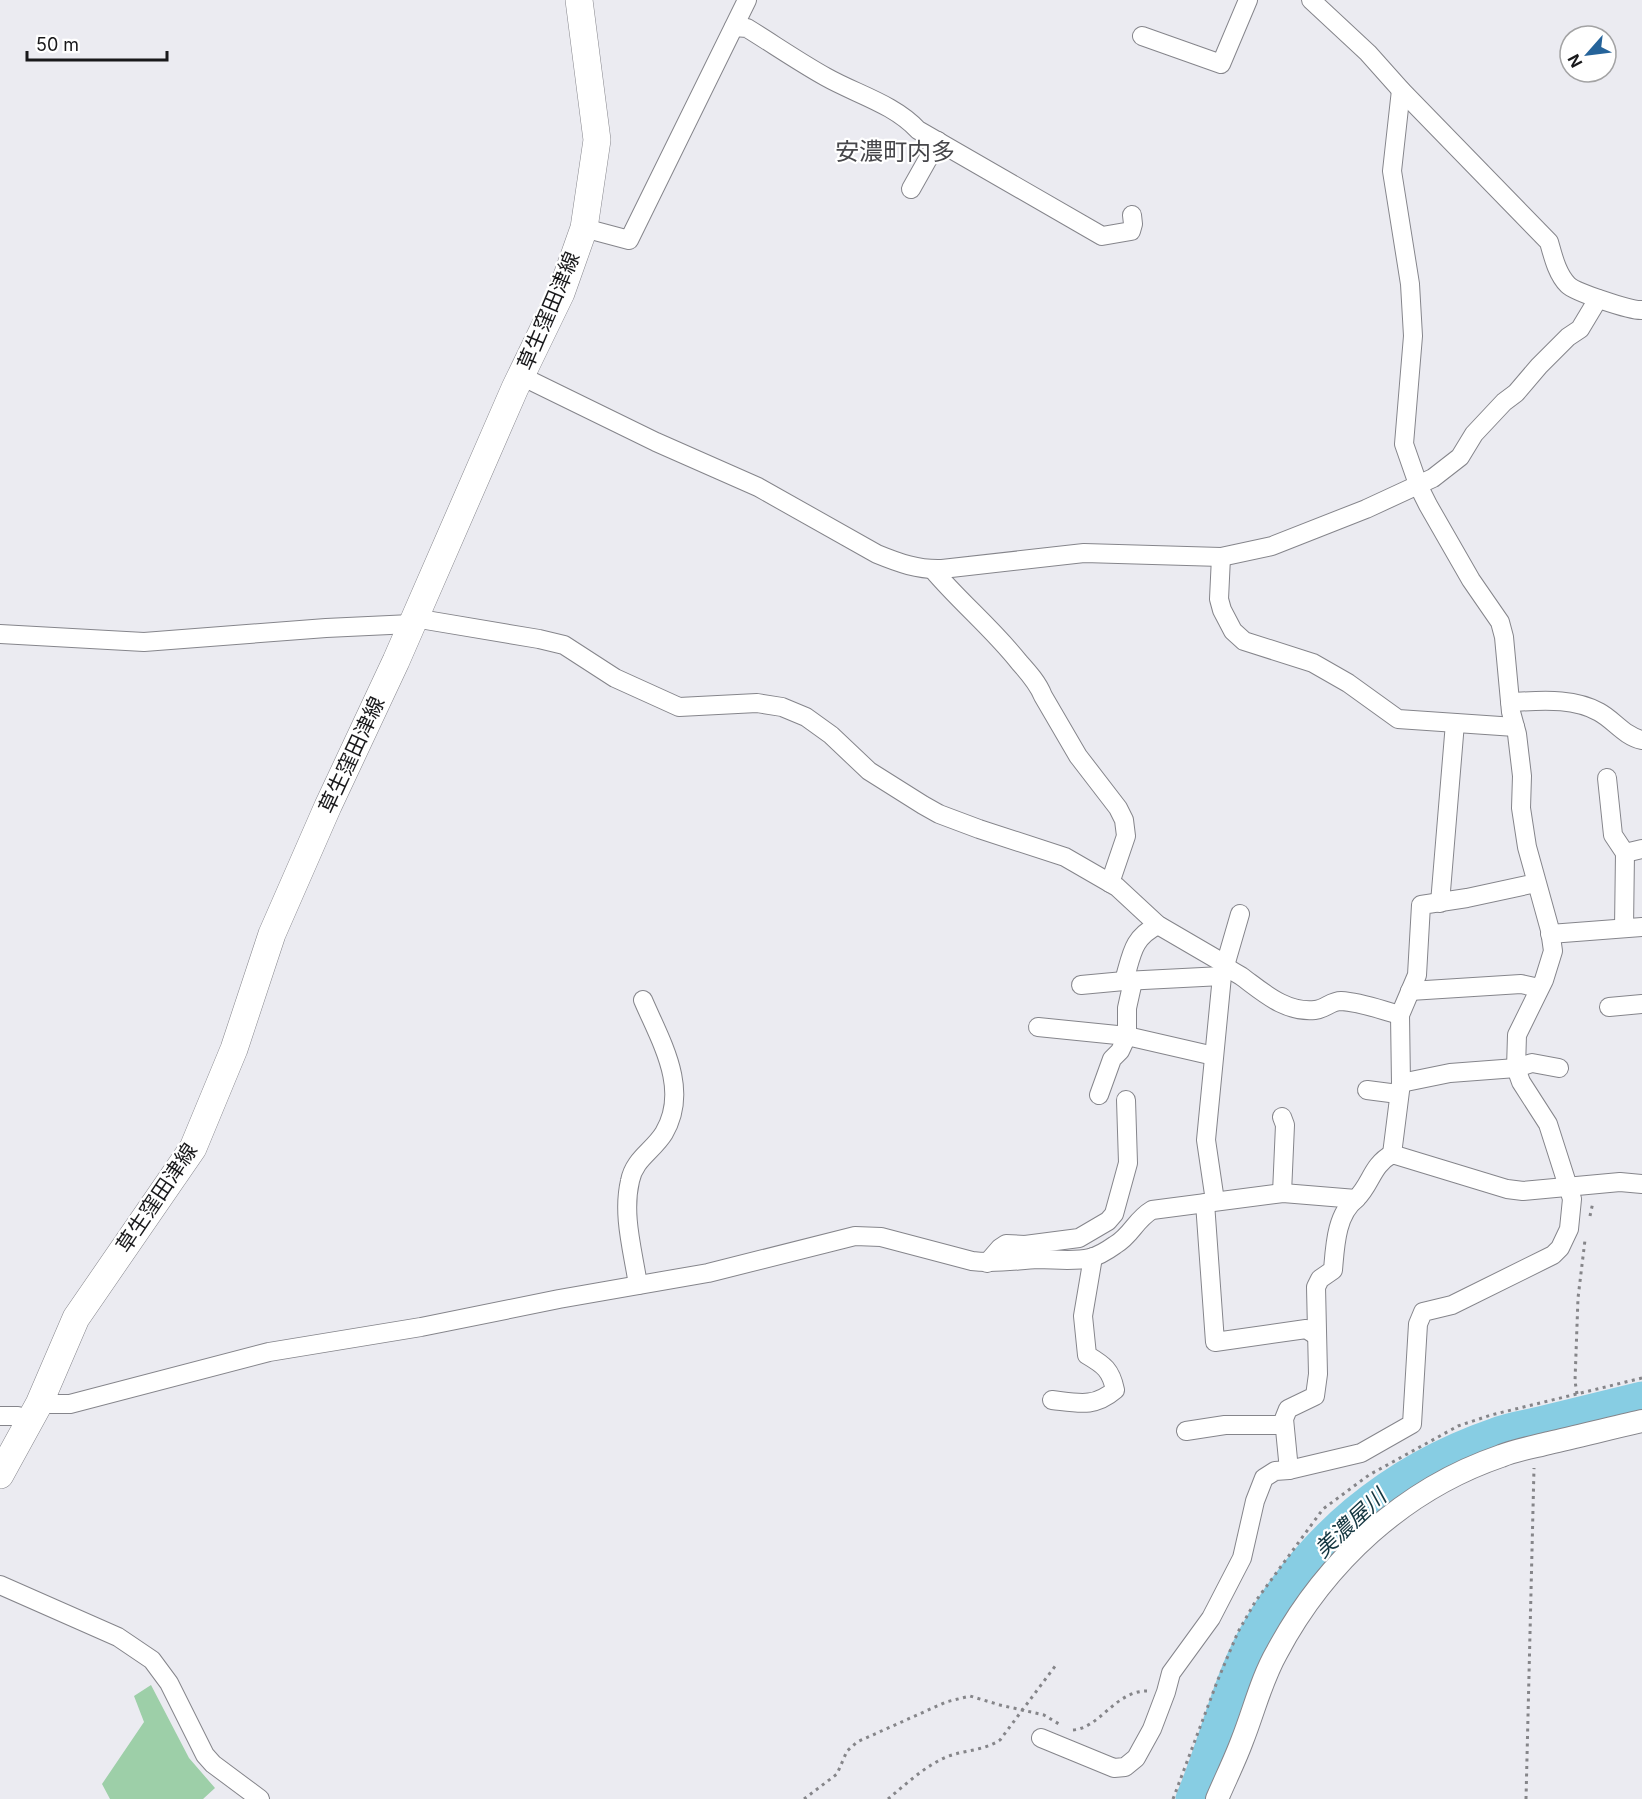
<svg xmlns="http://www.w3.org/2000/svg" width="1642" height="1799" font-family="Inter,'Noto Sans JP',sans-serif">
  <rect width="100%" height="100%" fill="#ebebf1"/>
  <path fill="#9dcfa8" d="M151,1685L189,1758L215,1788L203,1799H110L102,1784L144,1722L134,1696Z"/>
  <g fill="none" stroke-linecap="round" stroke-linejoin="round">
    <path stroke="#87cde3" stroke-width="33" d="M1192,1799C1215,1746 1226,1688 1254,1637C1308,1539 1391,1470 1496,1434C1511,1428 1528,1426 1544,1422C1577,1414 1609,1406 1642,1398"/>
    <defs>
      <g id="minor">
        <path d="M1311,0L1368,53L1401,90L1549,242C1553,256 1557,274 1568,285C1575,292 1631,311 1642,310"/>
        <path d="M734,27L747,28C773,44 799,62 826,77C856,94 894,104 918,130L1102,236L1131,231L1133,224L1132,215"/>
        <path d="M1142,36L1221,64L1248,0"/>
        <path d="M911,189L938,141"/>
        <path d="M584,228L629,240L747,0"/>
        <path d="M521,376L656,442L758,487L877,554C899,563 918,570 942,569L1084,553L1221,557L1272,546L1366,509L1433,478L1460,457L1474,434L1504,402L1516,393L1539,366L1568,337L1580,329L1598,299"/>
        <path d="M1221,557L1219,599L1222,610L1233,631L1244,641L1313,663L1348,683L1398,719L1515,727"/>
        <path d="M933,570C960,602 993,629 1019,662C1028,672 1038,683 1043,696L1078,756L1118,808L1124,820L1126,836L1110,883"/>
        <path d="M414,618L539,639L564,645L615,678L679,707L757,703L782,707L806,717L831,735L869,771L923,805L939,814L979,829L1065,857L1117,887L1158,925L1218,960C1225,967 1232,971 1241,976C1263,992 1285,1013 1315,1010C1325,1009 1331,1001 1341,1001C1361,1002 1381,1010 1400,1015"/>
        <path d="M0,634L144,642L326,628L411,624"/>
        <path d="M1510,702C1539,701 1572,697 1599,712C1614,720 1624,736 1642,740"/>
        <path d="M1607,778L1613,835L1625,853"/>
        <path d="M1440,903L1455,723"/>
        <path d="M1624,928L1625,853L1642,849"/>
        <path d="M1550,934L1642,927"/>
        <path d="M1124,981C1132,954 1132,938 1158,925"/>
        <path d="M1081,985L1124,981L1222,976"/>
        <path d="M1410,991L1521,984L1539,988"/>
        <path d="M1609,1007L1642,1004"/>
        <path d="M1038,1027L1127,1036L1214,1056"/>
        <path d="M1401,1083L1450,1073L1516,1068L1532,1063L1559,1068"/>
        <path d="M1367,1090L1398,1094"/>
        <path d="M1099,1095L1112,1059L1120,1051L1127,1036V1008L1133,981"/>
        <path d="M1392,1154L1401,1083L1400,1015L1417,975L1421,905L1467,898L1536,883"/>
        <path d="M1282,1193L1285,1125L1282,1117"/>
        <path d="M1215,1201L1206,1140L1222,976L1240,914"/>
        <path d="M1205,1203L1215,1342L1306,1329L1317,1336"/>
        <path d="M987,1263L1000,1248L1006,1244L1025,1245L1079,1238L1108,1221L1114,1214L1128,1163L1126,1100"/>
        <path d="M638,1285C633,1251 622,1215 630,1181C634,1159 653,1151 664,1133C690,1089 661,1042 643,1000"/>
        <path d="M1052,1400C1078,1403 1094,1408 1115,1390C1111,1370 1104,1365 1087,1355L1083,1316L1093,1257"/>
        <path d="M39,1404H70L269,1352L421,1327L559,1299L708,1273L855,1236L881,1237L972,1261C995,1264 1016,1260 1038,1259C1055,1259 1073,1262 1090,1258C1098,1256 1108,1250 1115,1245C1132,1235 1135,1220 1152,1210L1283,1193L1356,1199C1372,1183 1371,1166 1392,1154L1507,1189L1523,1191L1620,1182L1642,1184"/>
        <path d="M0,1416H18L30,1421"/>
        <path d="M1186,1431L1225,1425H1284"/>
        <path d="M1289,1470L1284,1419L1288,1409L1315,1396L1318,1374L1316,1287L1320,1279L1333,1270C1335,1247 1336,1214 1356,1199"/>
        <path d="M0,1585L118,1637L152,1660L169,1683L205,1755L213,1764L260,1799"/>
        <path d="M1041,1738L1114,1768L1125,1767L1136,1758L1152,1729L1166,1692L1171,1673L1211,1618L1242,1558L1255,1501L1264,1478L1275,1471L1289,1470L1361,1453L1412,1424L1418,1324L1423,1312L1452,1305L1553,1255L1560,1248L1569,1229L1572,1199L1548,1124L1521,1082L1516,1068L1517,1035L1544,980L1553,951L1550,930L1527,847L1521,808L1522,776L1517,734L1511,712L1504,637L1500,622L1471,580L1428,505L1419,487L1404,444L1413,336L1410,284L1392,171L1401,90"/>
      </g>
      <path id="tertiary" d="M1217,1799C1225,1780 1235,1760 1242,1741C1254,1711 1261,1680 1277,1652C1325,1562 1404,1489 1501,1456C1516,1450 1533,1447 1549,1443C1580,1436 1611,1428 1642,1421"/>
      <path id="secondary" d="M0,1475L39,1404L76,1318L193,1148L234,1049L272,934L328,806L396,661L515,388L561,293L584,228L597,140L579,0"/>
    </defs>
    <use href="#minor" stroke="#85858b" stroke-width="20"/>
    <use href="#tertiary" stroke="#85858b" stroke-width="24"/>
    <use href="#secondary" stroke="#85858b" stroke-width="28"/>
    <g stroke="#858589" stroke-width="3" stroke-dasharray="3 4.5" stroke-linecap="butt">
      <path d="M1590,1216L1593,1202"/>
      <path d="M1577,1394L1575,1381L1578,1298L1585,1240"/>
      <path d="M1073,1730C1100,1728 1115,1691 1147,1691"/>
      <path d="M804,1799L837,1774L847,1751L857,1742L946,1702L970,1696L1000,1705L1044,1715L1059,1724"/>
      <path d="M888,1799C906,1784 924,1767 946,1757C964,1750 983,1751 1000,1740L1056,1665"/>
      <path d="M1173,1799L1217,1682L1238,1632L1255,1602L1323,1509L1369,1475L1458,1426L1491,1415L1642,1378"/>
      <path d="M1526,1799L1534,1468"/>
    </g>
    <use href="#minor" stroke="#fff" stroke-width="18"/>
    <use href="#tertiary" stroke="#fff" stroke-width="22"/>
    <use href="#secondary" stroke="#fff" stroke-width="27"/>
  </g>
  <g text-anchor="middle" stroke-width="4.5" stroke-linejoin="round" paint-order="stroke">
    <g font-size="21" fill="#19191b" stroke="#fff">
      <text transform="translate(549 311) rotate(-67)" y="7">草生窪田津線</text>
      <text transform="translate(352 755) rotate(-65)" y="7">草生窪田津線</text>
      <text transform="translate(157 1198) rotate(-56)" y="7">草生窪田津線</text>
    </g>
    <g font-size="22" font-style="italic" fill="#143640" stroke="#fff">
      <text transform="translate(1350 1523) rotate(-43)" y="8">美濃屋川</text>
    </g>
    <g font-size="24" fill="#46464a" stroke="#fff">
      <text x="895" y="160">安濃町内多</text>
    </g>
  </g>
  <g transform="translate(1588 54) rotate(242)"><circle r="28" fill="#ffffff" stroke="#a3a3a4" stroke-width="1.5"/>
  <path d="M0-4.5L10 22L0 15L-10 22Z" fill="#25639a"/>
  <text y="-9" font-size="16" font-weight="bold" text-anchor="middle" fill="#19191b">N</text>
  </g>
  <path d="M27 51v9h140v-9" fill="none" stroke="#19191b" stroke-width="3"/>
  <text x="36" y="51" font-size="18" fill="#19191b" stroke="#ffffff" stroke-width="4.5" paint-order="stroke">50 m</text>
</svg>
